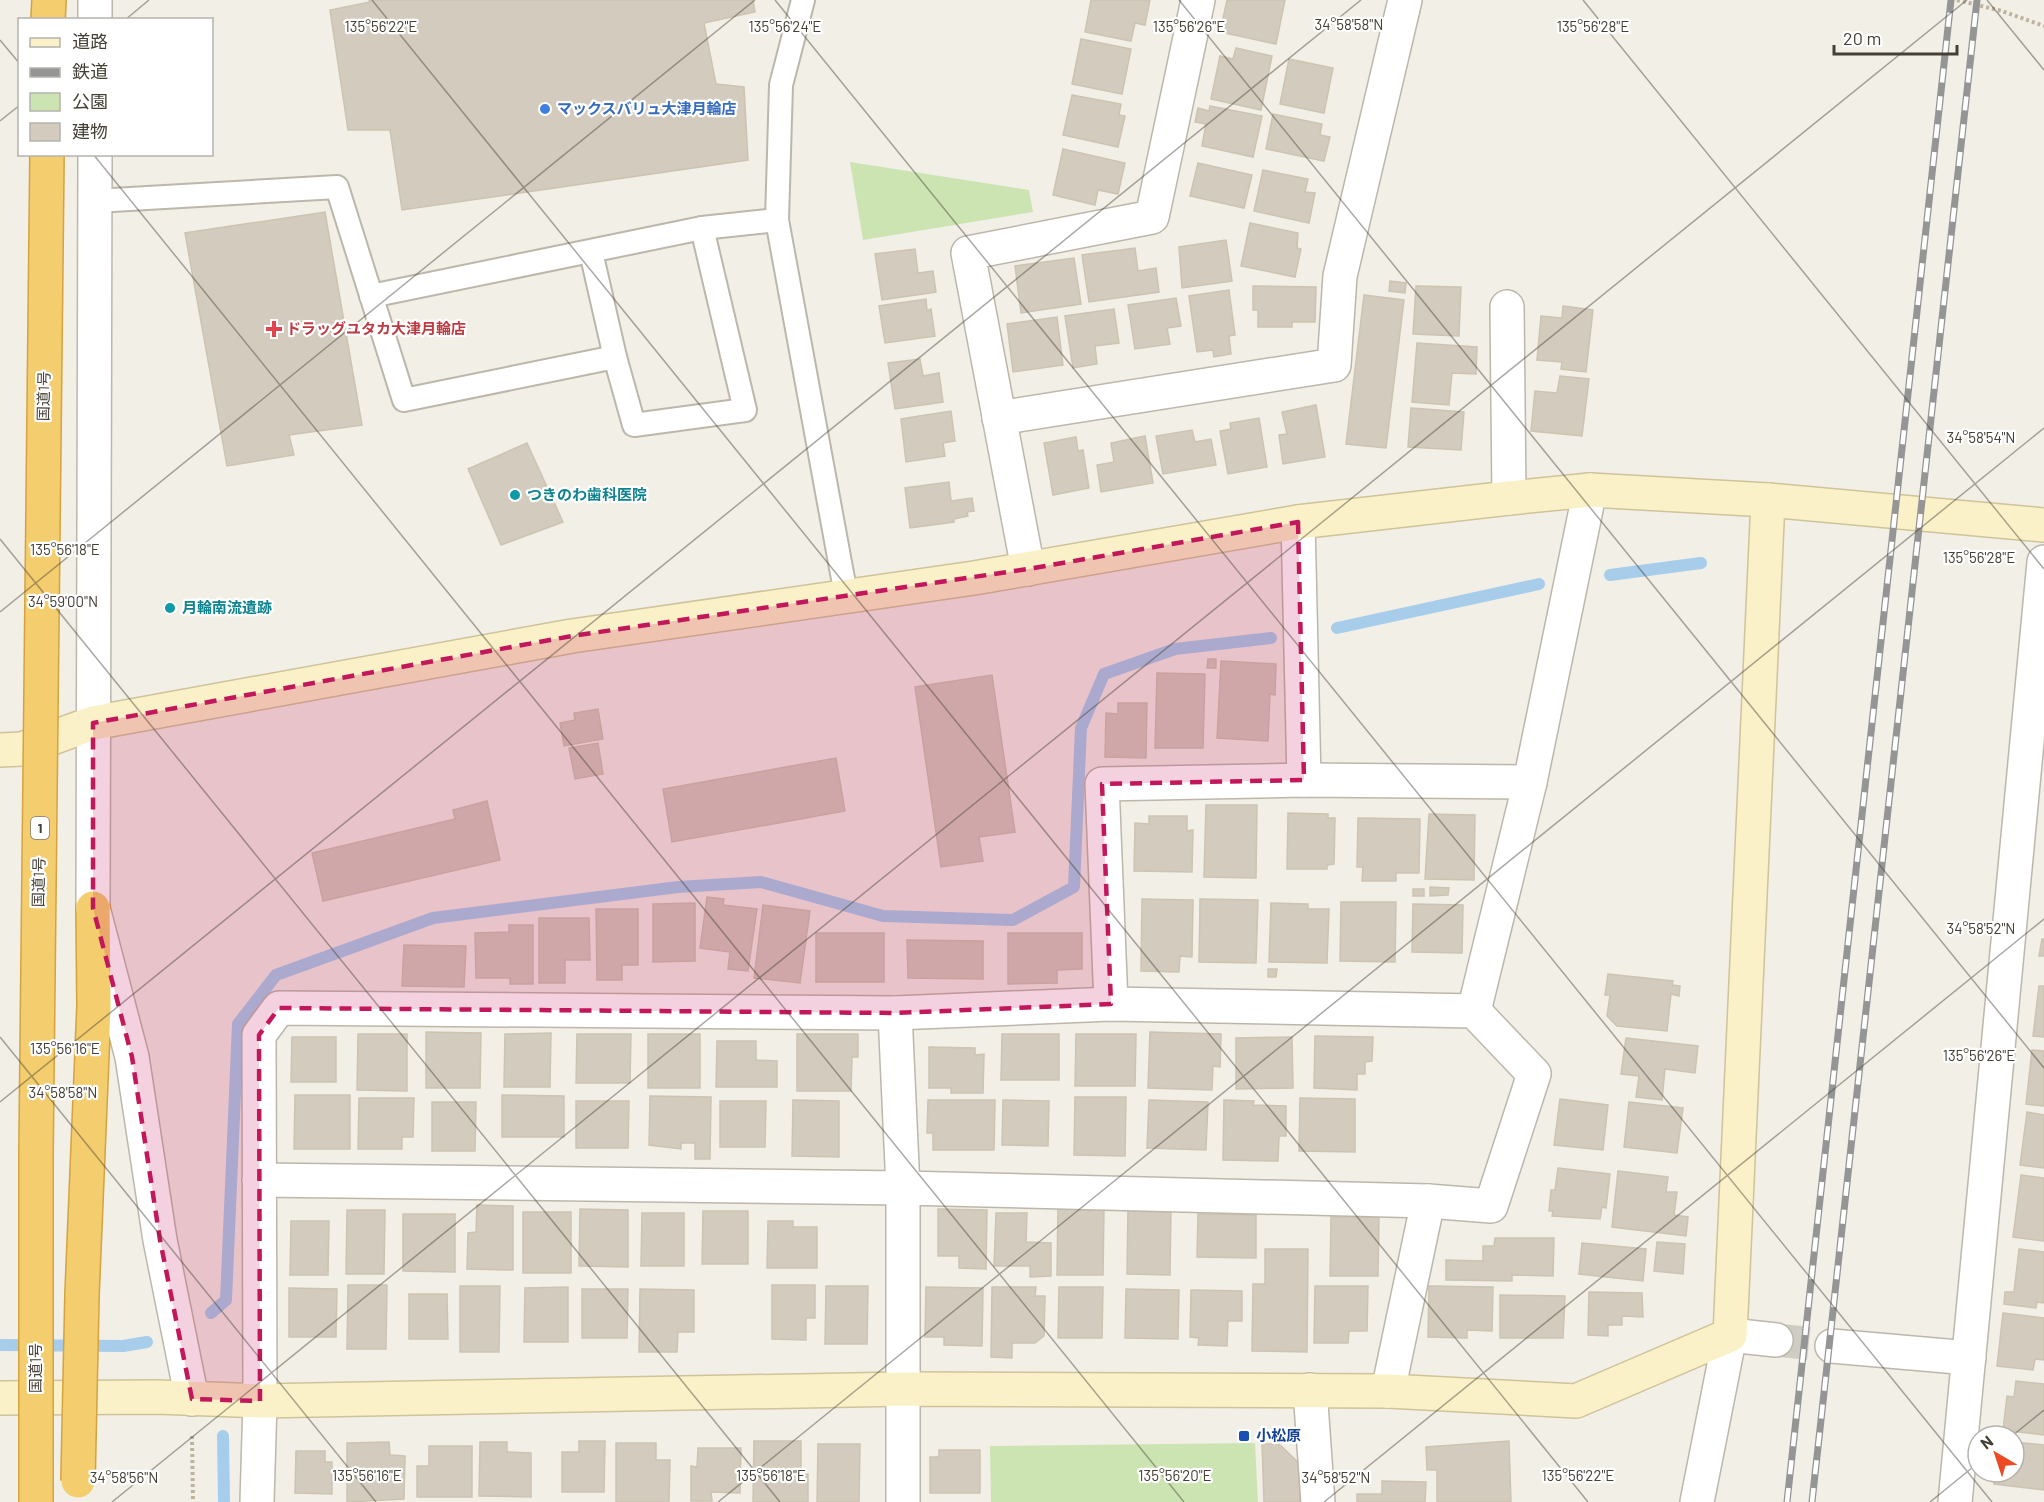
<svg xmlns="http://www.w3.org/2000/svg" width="2044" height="1502" font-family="Barlow,'Noto Sans JP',sans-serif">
  <rect width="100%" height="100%" fill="#f2efe7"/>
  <g fill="#cce4b2">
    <path d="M850,162L1029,190L1033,212L863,240Z"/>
    <path d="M1255,1443L1258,1502H991L990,1446Z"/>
  </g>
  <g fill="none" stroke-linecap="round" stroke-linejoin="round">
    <g stroke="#a7cdeb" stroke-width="12">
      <path d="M1610,575L1701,563"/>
      <path d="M1337,628L1539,584"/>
      <path d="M211,1313L226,1300L238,1024L276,975L433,918L678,887L761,882L883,916L1013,920L1074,887L1081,728L1104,674L1175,649L1271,638"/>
      <path d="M0,1345L123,1346L147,1342"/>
      <path d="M223,1436L224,1502"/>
    </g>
  </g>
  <g fill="#d3cbbd" stroke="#cdc3b1" stroke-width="1.5">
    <path d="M369,0H753L755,12L704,23L716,84L744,87L748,160L402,210L390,130H348L330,10L370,2Z"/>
    <path d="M1091,0H1150L1145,25L1135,23L1131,41L1085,32Z"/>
    <path d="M1227,0H1285L1276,44L1220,32Z"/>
    <path d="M1081,39L1131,49L1122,94L1072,84Z"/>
    <path d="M1236,48L1272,56L1261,110L1211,99L1220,56L1233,59Z"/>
    <path d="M1289,59L1333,68L1324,113L1280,104Z"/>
    <path d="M1072,95L1121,104L1119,115L1125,116L1118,147L1063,135Z"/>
    <path d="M1210,106L1262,116L1253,157L1202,146L1206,124L1195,122L1198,108L1209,111Z"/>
    <path d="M1273,114L1322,124L1320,135L1330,137L1324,161L1266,149Z"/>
    <path d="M1063,149L1125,163L1118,194L1098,190L1095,205L1053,195Z"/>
    <path d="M1198,163L1252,175L1244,208L1190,196Z"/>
    <path d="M1263,170L1308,179L1305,192L1315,193L1309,223L1254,211Z"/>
    <path d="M325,212L362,425L289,435L294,455L227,466L185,233Z"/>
    <path d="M1250,223L1298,233L1297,248L1301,249L1295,277L1241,266Z"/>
    <path d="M1226,240L1232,281L1182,288L1179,247Z"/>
    <path d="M1135,248L1138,271L1156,268L1159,292L1089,302L1082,255Z"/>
    <path d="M915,249L918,273L933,271L936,292L882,300L875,254Z"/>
    <path d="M1074,258L1081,304L1021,313L1015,266Z"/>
    <path d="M1390,281L1406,283L1405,293L1389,291Z"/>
    <path d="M1253,286L1316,287L1315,322H1292V327H1258V310H1253Z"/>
    <path d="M1416,286L1461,287L1459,336L1413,334Z"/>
    <path d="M1229,290L1235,335L1229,336L1231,354L1214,357L1213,350L1197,352L1189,296Z"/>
    <path d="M1364,295L1404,300L1386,448L1346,444Z"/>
    <path d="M1176,298L1181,326L1167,328L1170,344L1135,349L1128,305Z"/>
    <path d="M926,299L927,311L931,309L935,336L885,343L879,306Z"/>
    <path d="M1563,306L1593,310L1586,372L1561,369L1562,362L1537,360L1541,316L1562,318Z"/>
    <path d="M1114,309L1119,343L1095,346L1097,364L1073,368L1065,316Z"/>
    <path d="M1057,317L1063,365L1013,372L1007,324Z"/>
    <path d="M1417,343L1477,347L1476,374L1452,373L1449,405L1412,402Z"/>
    <path d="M920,359L923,376L939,373L943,402L895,409L888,363Z"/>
    <path d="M1560,376L1589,379L1582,436L1531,431L1535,391L1557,393Z"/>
    <path d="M1316,405L1325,457L1283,464L1279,435L1287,434L1282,412Z"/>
    <path d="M1411,408L1464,412L1461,450L1408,447Z"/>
    <path d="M951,411L955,441L943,443L945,456L906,462L901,419Z"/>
    <path d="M1259,418L1267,467L1228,474L1220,431L1231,429L1230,423Z"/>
    <path d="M1192,430L1195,442L1211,439L1216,465L1163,474L1156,436Z"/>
    <path d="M1145,436L1153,483L1101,492L1097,465L1114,462L1111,443Z"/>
    <path d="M1076,437L1078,451L1083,450L1089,488L1053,495L1044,443Z"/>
    <path d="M527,443L563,522L501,545L468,469Z"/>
    <path d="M949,482L951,501L972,498L974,511L967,512L968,516L954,519V522L910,528L905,488Z"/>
    <path d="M1208,659H1216V668H1207Z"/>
    <path d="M1221,661L1276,664L1275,695L1270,694L1268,741L1217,738Z"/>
    <path d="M1157,673L1205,674L1203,748H1155Z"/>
    <path d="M992,675L1015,832L979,837L983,861L941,867L915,687Z"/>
    <path d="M1118,703H1147L1146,758L1105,757L1106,713L1118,714Z"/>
    <path d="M598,709L603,739L564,746L560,723L575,720L574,713Z"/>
    <path d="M598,743L603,774L575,779L569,748Z"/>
    <path d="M836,758L845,811L672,842L663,789Z"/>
    <path d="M487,801L500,860L323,901L312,853L455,819L453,810Z"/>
    <path d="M1206,805H1257L1256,878L1204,877Z"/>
    <path d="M1288,813L1328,814V818H1335L1334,864L1327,865V869H1287Z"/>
    <path d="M1429,814L1475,815L1474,880L1425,879Z"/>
    <path d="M1149,816H1187V831L1193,830L1192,872L1134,871L1135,823L1149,824Z"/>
    <path d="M1358,818L1420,819L1419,873H1396V881H1362L1363,867H1357Z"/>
    <path d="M1430,887L1449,888L1448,895L1430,896Z"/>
    <rect x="1413" y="889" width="11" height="7"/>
    <path d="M707,897L724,899L723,905L757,909L748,971L728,969L730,952L700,948Z"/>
    <path d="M1142,899L1193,900L1192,957L1180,956L1179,972L1141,971Z"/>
    <path d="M1200,899L1258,900L1256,963L1199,962Z"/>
    <path d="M1341,902H1396L1395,962L1340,961Z"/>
    <path d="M695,903V961L653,962V904Z"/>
    <path d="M1271,903L1308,904V909H1329L1327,963L1269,962Z"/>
    <path d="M1413,904L1463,905L1462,953L1412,952Z"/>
    <path d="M763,905L810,911L800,983L754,978Z"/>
    <path d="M596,909H638V965H622V980H597Z"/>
    <path d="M539,918H589L590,960H565V983H539Z"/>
    <path d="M509,925H533V984H510V978H476L475,933L509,932Z"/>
    <rect x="816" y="933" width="68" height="49"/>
    <path d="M1008,933H1082V969L1057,970V983L1008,984Z"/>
    <path d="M2042,939H2044V956H2039Z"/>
    <path d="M907,940L983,941V979L908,978Z"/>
    <path d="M404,945L466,946L464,987L402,986Z"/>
    <path d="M1268,969H1277L1276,977H1268Z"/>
    <path d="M1608,974L1673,981L1672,985L1680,986L1679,996L1671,994L1667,1031L1617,1026L1607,1016L1610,995H1605Z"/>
    <path d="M2039,986H2044V1037L2033,1036Z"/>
    <path d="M426,1032L481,1033L480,1088H426Z"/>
    <path d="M1150,1032L1221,1034L1220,1067L1213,1066L1212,1090L1148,1088Z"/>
    <path d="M551,1033L550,1087H504L505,1034Z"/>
    <path d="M358,1034H407V1091L357,1090Z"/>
    <path d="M577,1034H631L630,1083H576Z"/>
    <rect x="648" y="1034" width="52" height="54"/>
    <path d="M797,1034H858V1057H852L851,1091H797Z"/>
    <path d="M1002,1034H1059V1080H1001Z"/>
    <path d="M1076,1034H1136L1135,1086H1075Z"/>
    <path d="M1315,1036L1373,1037L1372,1061L1365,1062V1074H1357V1090L1314,1088Z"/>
    <path d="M292,1037H336V1082H291Z"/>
    <path d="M1292,1037L1293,1088L1236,1089V1038Z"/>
    <path d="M1626,1038L1698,1046L1695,1073L1665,1069L1662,1100L1636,1097L1639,1076L1621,1074Z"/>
    <path d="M717,1041H756V1060L777,1061V1087H716Z"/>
    <path d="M929,1047L975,1048V1055L984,1054L983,1093H951V1088H929Z"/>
    <path d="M2032,1050L2044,1051V1106L2026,1104Z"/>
    <path d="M295,1095H350V1149H294Z"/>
    <path d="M502,1095L564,1096V1137H502Z"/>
    <path d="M650,1096L711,1097L710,1159H695V1143H681V1149L649,1145Z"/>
    <path d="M1075,1097H1126L1125,1156L1074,1155Z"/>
    <path d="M359,1098H414L413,1137H402V1149H358Z"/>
    <path d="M1300,1098L1355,1099V1152L1299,1151Z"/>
    <path d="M1560,1099L1608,1105L1603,1150L1554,1145Z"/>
    <path d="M793,1100L839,1101V1157L792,1156Z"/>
    <path d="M928,1100H995L994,1150H933V1133H927Z"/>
    <path d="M1003,1100L1049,1101L1048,1146L1002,1145Z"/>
    <path d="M1149,1100L1208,1102L1206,1150L1147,1148Z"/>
    <path d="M1224,1100L1254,1101L1253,1105L1286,1106V1136H1279L1278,1161L1223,1160Z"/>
    <path d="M576,1101H629L628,1148H576Z"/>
    <path d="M720,1101H766L765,1147H720Z"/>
    <path d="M432,1102H476L475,1151H432Z"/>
    <path d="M1629,1102L1683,1108L1677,1153L1624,1147Z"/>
    <path d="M2027,1112L2044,1115V1168L2020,1165Z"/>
    <path d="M1558,1168L1610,1174L1606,1208L1602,1207L1600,1219L1552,1216L1553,1211H1549L1551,1190H1555Z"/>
    <path d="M1618,1171L1668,1177L1666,1192H1677L1674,1215L1688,1217L1686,1236L1612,1227Z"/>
    <path d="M2021,1175L2044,1178V1241L2013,1237Z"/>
    <path d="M477,1205L513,1206V1270L467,1269L468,1233L476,1232Z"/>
    <path d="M1058,1206L1104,1207L1103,1275H1057Z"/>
    <path d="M1128,1206L1171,1207L1170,1275L1127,1274Z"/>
    <path d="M580,1209L628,1210V1267L579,1266Z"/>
    <path d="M938,1209L987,1210L986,1269L959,1268V1256H938Z"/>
    <path d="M347,1210H385L384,1274H346Z"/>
    <path d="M703,1211H748V1264H702Z"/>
    <rect x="523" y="1212" width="48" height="61"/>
    <path d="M642,1213H684V1266H641Z"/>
    <path d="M996,1213H1027L1026,1242L1051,1243V1276L1030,1277V1266H994Z"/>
    <path d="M403,1214H455V1272L403,1271Z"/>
    <path d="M1198,1214L1256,1215V1258L1197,1257Z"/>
    <path d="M1331,1217H1379L1378,1276H1330Z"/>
    <path d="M291,1221H329L328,1275H290Z"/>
    <path d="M768,1221H793V1227H817V1268H767Z"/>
    <path d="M1495,1238H1554L1553,1276L1512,1275V1281L1446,1280V1260L1483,1261V1246H1494Z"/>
    <path d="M1657,1242L1685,1244L1683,1274L1654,1271Z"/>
    <path d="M1582,1243L1646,1249L1643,1281L1579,1274Z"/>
    <path d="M1265,1249H1308L1307,1352L1252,1351L1253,1284H1265Z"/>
    <path d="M2019,1249L2044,1252V1303L2037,1302L2036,1308L2004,1304L2005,1292H2014Z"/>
    <path d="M348,1285H387L386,1349H347Z"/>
    <path d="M772,1285H815V1318H806V1340L772,1339Z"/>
    <path d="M460,1286H500L499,1352H460Z"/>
    <path d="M826,1286H868L867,1344H825Z"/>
    <path d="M1315,1286H1368L1367,1331H1349L1348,1343H1314Z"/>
    <path d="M1429,1286L1493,1287L1492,1331L1467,1330V1338L1428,1337Z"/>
    <path d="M568,1287V1342H524L525,1288Z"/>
    <path d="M926,1287L983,1288L982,1346L944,1345V1337H925Z"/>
    <path d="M992,1287H1036L1035,1296H1045L1044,1336L1035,1343H1012V1358L991,1357Z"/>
    <path d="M1059,1287H1103L1102,1338H1058Z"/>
    <path d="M289,1288L337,1289L336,1337H289Z"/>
    <path d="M582,1289H628L627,1338H582Z"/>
    <path d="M640,1289L694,1290V1332H678L677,1352H639Z"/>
    <path d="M1126,1289L1179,1290L1178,1339L1125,1338Z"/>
    <path d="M1191,1290L1242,1291V1321H1228L1227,1346L1198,1345L1199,1338L1190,1337Z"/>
    <path d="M1589,1292L1642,1293L1643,1317L1622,1316V1325H1608V1336L1588,1335Z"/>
    <path d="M409,1294H447L448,1339H409Z"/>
    <path d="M1500,1295L1565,1296L1563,1338H1500Z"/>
    <path d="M2003,1313L2044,1318V1360L2035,1359L2033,1370L1997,1366Z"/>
    <path d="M2016,1381L2044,1384V1435L2003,1430L2007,1396L2014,1397Z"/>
    <path d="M579,1441H605L604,1492H562V1452H579Z"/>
    <path d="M754,1441H801V1475L808,1474V1502H753Z"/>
    <path d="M1509,1441L1511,1502H1437V1470H1427L1426,1447Z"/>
    <path d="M389,1442L390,1455L405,1456L404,1499L347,1502V1443Z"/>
    <path d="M480,1442H507V1452L531,1453V1497L479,1496Z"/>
    <path d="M2014,1442L2044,1445V1490L1994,1484L1995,1472H2014Z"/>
    <path d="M616,1443H656V1460H670L669,1502H616Z"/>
    <path d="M818,1444H860L859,1502H817Z"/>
    <path d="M1262,1444H1279L1299,1463L1300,1502H1264Z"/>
    <path d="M429,1446H472V1497H417V1466H429Z"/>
    <path d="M698,1448H741L740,1493L711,1492L712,1501H691V1466L697,1467Z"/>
    <path d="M939,1450H980V1493H930V1457H939Z"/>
    <path d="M296,1451H325V1462H332V1494L295,1493Z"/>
    <path d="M1382,1481L1426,1482L1425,1502H1357V1494H1382Z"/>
  </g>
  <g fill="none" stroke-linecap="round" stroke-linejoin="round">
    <path stroke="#cfccc4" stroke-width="33" stroke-dasharray="33 16" stroke-linecap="butt" d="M1776,1340L1832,1346"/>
    <defs>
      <g id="lane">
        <path d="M803,0L781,85L777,220L846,595"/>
        <path d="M95,201L337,187L404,400L615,357"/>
        <path d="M591,252L615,357L634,425L745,410L702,228"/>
        <path d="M371,296L702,228L777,220"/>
      </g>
      <g id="street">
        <path d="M95,20V0"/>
        <path d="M95,154L93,908L132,1057L160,1240L192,1399"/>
        <path d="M1507,307L1509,498"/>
        <path d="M999,418L1334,365L1340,276L1405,0"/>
        <path d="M1298,522L1304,780"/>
        <path d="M1028,569L968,253L1152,217L1198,0"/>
        <path d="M1111,1004L1102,784L1304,780L1530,782"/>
        <path d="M1474,1011L1530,782L1590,490"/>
        <path d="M895,1013L903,1188V1502"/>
        <path d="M1832,1346L1969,1358"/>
        <path d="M1310,1390L1318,1502"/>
        <path d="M1388,1391L1428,1201"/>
        <path d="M257,1502L260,1401L259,1035L279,1008L895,1013L1111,1004L1474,1011L1534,1074L1491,1206L1428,1201L903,1188L259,1180"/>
        <path d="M1697,1502L1730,1335L1776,1340"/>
        <path d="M1955,1502L2044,562"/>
      </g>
      <g id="secondary">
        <path d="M0,750L22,749L93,723L572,636L974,578L1298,522L1509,498L1590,490L1768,500L2044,525"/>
        <path d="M0,1398L157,1397L260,1401L903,1389L1388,1391L1576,1401L1730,1335L1768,500"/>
      </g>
      <g id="highway">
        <path d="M48,20L49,0"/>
        <path d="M82,1295L94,1006L93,908"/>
      </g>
    </defs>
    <use href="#lane" stroke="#bdb7aa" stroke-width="26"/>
    <use href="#street" stroke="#bdb7aa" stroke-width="36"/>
    <use href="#secondary" stroke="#cfc399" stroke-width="36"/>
    <use href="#highway" stroke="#d3a340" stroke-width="36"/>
    <g stroke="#beb39c" stroke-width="4" stroke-dasharray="3 3" stroke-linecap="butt">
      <path d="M1957,0L2002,11L2044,26"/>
      <path d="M192,1436L193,1502"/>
    </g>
    <use href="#lane" stroke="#fff" stroke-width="22"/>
    <use href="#street" stroke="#fff" stroke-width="33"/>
    <use href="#secondary" stroke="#fbf1c8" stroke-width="33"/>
    <use href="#highway" stroke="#f4cd6f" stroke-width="33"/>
    <defs>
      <g id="rail">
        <path d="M1787,1502L1951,0"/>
        <path d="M1812,1502L1977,0"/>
      </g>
    </defs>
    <use href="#rail" stroke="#959595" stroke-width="7"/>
    <use href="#rail" stroke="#fff" stroke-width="4.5" stroke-dasharray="14" stroke-linecap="butt"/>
    <defs>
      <g id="highway-bridge">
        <path d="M78,1481L82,1295"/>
        <path d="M36,1502V1153L47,154"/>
      </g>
    </defs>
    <use href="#highway-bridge" stroke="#d3a340" stroke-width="36" stroke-linecap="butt"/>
    <use href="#highway-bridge" stroke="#f4cd6f" stroke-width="33"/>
  </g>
  <path fill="#c2185b" fill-opacity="0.2" stroke="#c2185b" stroke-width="4.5" stroke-dasharray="12 8" stroke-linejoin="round" d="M1298,522L1304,780L1102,784L1111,1004L895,1013L279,1008L259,1035L260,1401L192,1399L160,1240L132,1057L93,908V723L572,636L1028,569Z"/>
  <path fill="none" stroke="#454036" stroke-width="1.5" stroke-opacity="0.45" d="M372,0L1588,1502M775,0L1992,1502M1179,0L2044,1068M1583,0L2044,569M1987,0L2044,70M125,20L149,0M0,40L20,64M0,121L20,105M93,154L1184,1502M0,539L780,1502M0,612L755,0M0,1037L376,1502M0,1102L1361,0M2012,1436L2044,1410M112,1502L1967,0M718,1502L2044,428M1324,1502L2044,919M1930,1502L1978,1463"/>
  <circle fill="#3f7fe0" stroke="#fff" stroke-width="2" cx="545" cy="109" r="6"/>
  <path fill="#e0444e" stroke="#fff" stroke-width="2" d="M271 320h6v6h6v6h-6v6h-6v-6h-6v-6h6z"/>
  <g fill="#0f9aa8" stroke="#fff" stroke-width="2">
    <circle cx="515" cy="495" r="6"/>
    <circle cx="170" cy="608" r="6"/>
  </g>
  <rect fill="#1a4fb4" stroke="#fff" stroke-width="2" x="1238" y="1430" width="12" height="12" rx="3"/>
  <g text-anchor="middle" stroke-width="4.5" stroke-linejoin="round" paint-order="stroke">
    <rect fill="#fff" stroke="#7d7972" stroke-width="1.5" x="31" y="817" width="18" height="22" rx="4.5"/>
    <g font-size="14" font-weight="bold" fill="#454036">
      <text x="40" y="833">1</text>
    </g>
    <g font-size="15" font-weight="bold" fill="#366cbe" stroke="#fff" text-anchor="start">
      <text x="557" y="114">マックスバリュ大津月輪店</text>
    </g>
    <g font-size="15" font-weight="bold" fill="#be3a42" stroke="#fff" text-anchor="start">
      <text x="286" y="334">ドラッグユタカ大津月輪店</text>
    </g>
    <g font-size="15" fill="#454036" stroke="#fff">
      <text transform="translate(44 396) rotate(-89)" y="5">国道1号</text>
      <text transform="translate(39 882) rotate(-89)" y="5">国道1号</text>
      <text transform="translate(36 1368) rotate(-90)" y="5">国道1号</text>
    </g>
    <g font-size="15" font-weight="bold" fill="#0d838f" stroke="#fff" text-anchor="start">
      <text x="527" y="500">つきのわ歯科医院</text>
      <text x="182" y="613">月輪南流遺跡</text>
    </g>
    <g font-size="15" font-weight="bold" fill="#164399" stroke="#fff" text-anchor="start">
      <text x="1256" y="1441">小松原</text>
    </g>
  </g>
  <g font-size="15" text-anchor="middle" fill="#454036" stroke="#fff" stroke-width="4.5" stroke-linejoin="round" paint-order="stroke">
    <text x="1349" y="30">34°58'58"N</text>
    <text x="1593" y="32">135°56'28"E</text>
    <text x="381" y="32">135°56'22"E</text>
    <text x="785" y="32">135°56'24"E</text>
    <text x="1189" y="32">135°56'26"E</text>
    <text x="1981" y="443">34°58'54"N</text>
    <text x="65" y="555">135°56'18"E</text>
    <text x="1979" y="563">135°56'28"E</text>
    <text x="63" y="607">34°59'00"N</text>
    <text x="1981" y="934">34°58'52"N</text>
    <text x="65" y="1054">135°56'16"E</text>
    <text x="1979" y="1061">135°56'26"E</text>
    <text x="63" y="1098">34°58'58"N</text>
    <text x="367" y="1481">135°56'16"E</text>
    <text x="771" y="1481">135°56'18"E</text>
    <text x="1175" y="1481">135°56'20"E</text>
    <text x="1578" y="1481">135°56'22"E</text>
    <text x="124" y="1483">34°58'56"N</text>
    <text x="1336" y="1483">34°58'52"N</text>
  </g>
  <rect x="18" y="18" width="195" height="138" fill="#ffffff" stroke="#b5b3af" stroke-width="1.5"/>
  <rect x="30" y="38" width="30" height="9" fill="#fbf1c8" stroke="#b5b3af" stroke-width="1.5"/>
  <text x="72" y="48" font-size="18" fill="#454036">道路</text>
  <rect x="30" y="68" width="30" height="9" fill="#959595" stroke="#b5b3af" stroke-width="1.5"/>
  <text x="72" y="78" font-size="18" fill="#454036">鉄道</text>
  <rect x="30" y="93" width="30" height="18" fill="#cce4b2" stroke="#b5b3af" stroke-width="1.5"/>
  <text x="72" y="108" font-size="18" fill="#454036">公園</text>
  <rect x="30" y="123" width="30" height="18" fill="#d3cbbd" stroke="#b5b3af" stroke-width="1.5"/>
  <text x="72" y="138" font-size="18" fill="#454036">建物</text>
  <g transform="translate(1996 1454) rotate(321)"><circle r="28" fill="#ffffff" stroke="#b5b3af" stroke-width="1.5"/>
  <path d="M0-4.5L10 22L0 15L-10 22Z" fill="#ec4a24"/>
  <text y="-9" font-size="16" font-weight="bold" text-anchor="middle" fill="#454036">N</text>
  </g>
  <path d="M1834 45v9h123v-9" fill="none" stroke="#454036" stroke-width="3"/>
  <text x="1843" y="45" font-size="18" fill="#454036" stroke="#ffffff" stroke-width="4.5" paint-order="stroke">20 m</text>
</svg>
